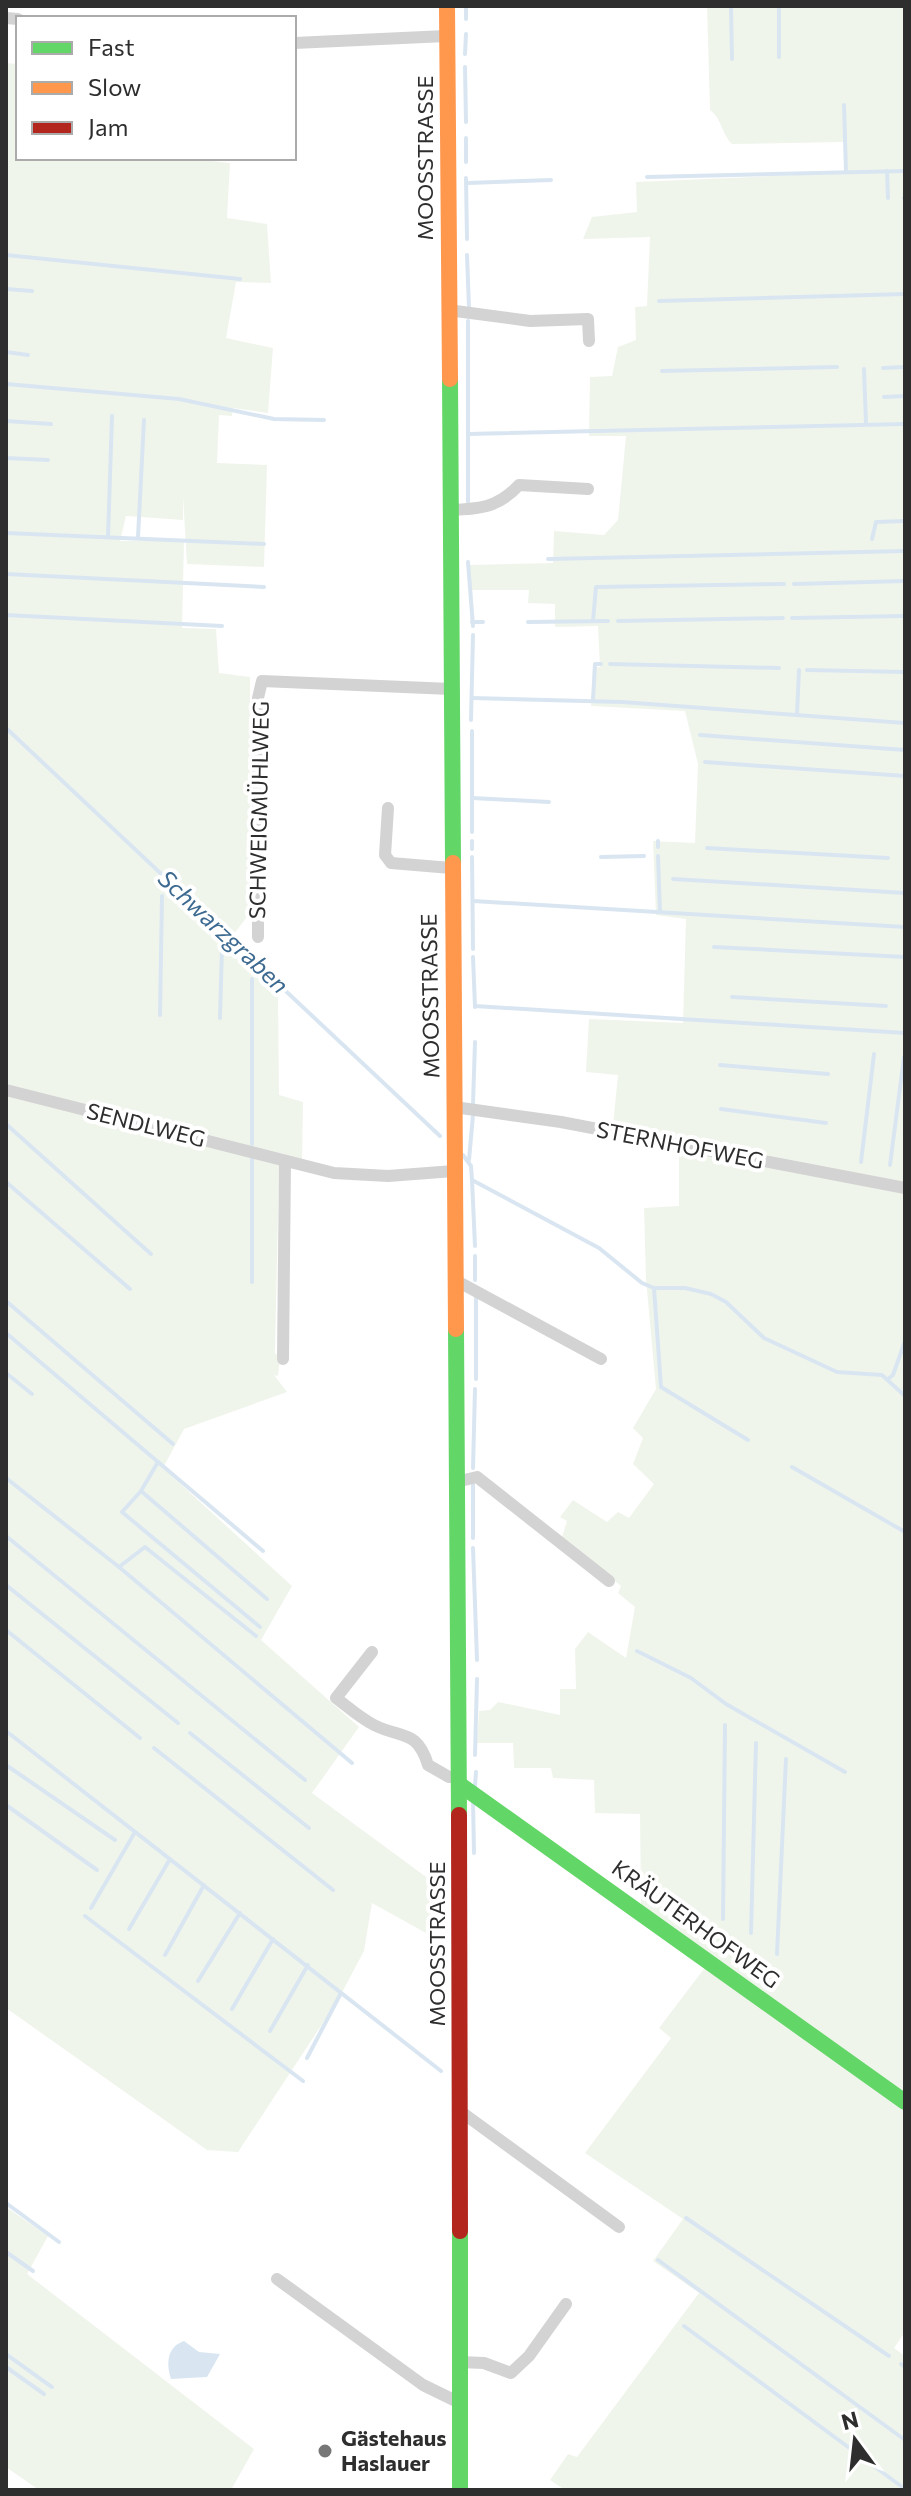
<svg xmlns="http://www.w3.org/2000/svg" width="911" height="2496" font-family="Commissioner,sans-serif">
  <rect width="100%" height="100%" fill="#fff"/>
  <g fill="#f0f5ec">
    <path d="M707,6H905V2332L894,2348L905,2356V2490H565L550,2480L568,2454L577,2457L699,2293L653,2261L683,2219L585,2153L671,2038L659,2028L713,1957L641,1905L640,1814L595,1813L594,1780L553,1778L551,1768H514L513,1743H477L479,1711L490,1710L498,1702L560,1715V1689H576L575,1649L588,1632L626,1658L635,1607L618,1593L621,1586L562,1537L567,1521L560,1517L573,1500L607,1522L618,1512L629,1518L654,1484L633,1464L643,1438L633,1428L656,1389L646,1279L644,1208L679,1206V1154L612,1135L618,1075L586,1072L589,1019L683,1023L686,919L656,915L653,841L695,843L698,764L685,711L591,706L593,668L600,667L598,626L555,627V604L528,603L529,590H469V565L553,563L554,531L604,535L618,520L626,436H589L590,377L612,376L618,347L636,340L635,307L647,306L650,237L583,239L592,217L637,212L636,182L845,173L844,142L732,144C721,133 722,119 710,110Z"/>
    <path d="M6,63L18,64V158H183L230,163L227,218L267,224L271,283L236,282L226,338L273,348L268,413L233,408L232,416L219,415L217,463L267,465L264,567L187,564L183,496V520L126,516L120,541H184L182,628L216,629L219,673L250,677V913L230,939L278,997L279,1095L303,1102L302,1163L281,1153L279,1167L275,1353L280,1358L278,1376L274,1375L287,1392L184,1429L163,1468L292,1586L261,1640L359,1727L312,1793L437,1885L435,1938L372,1903L364,1951L338,2000L238,2152L207,2150L6,2008Z"/>
    <path d="M6,2207L48,2236L27,2274L254,2449L231,2490H39L6,2467Z"/>
  </g>
  <path fill="#d9e6f1" d="M184,2341L199,2352L220,2354L207,2377L171,2379C166,2363 167,2347 184,2341Z"/>
  <g fill="none" stroke-linecap="round" stroke-linejoin="round">
    <g stroke="#d9e6f1" stroke-width="4">
      <path d="M731,6L732,59"/>
      <path d="M779,6V57"/>
      <path d="M466,19V6"/>
      <path d="M465,54L466,34"/>
      <path d="M465,67L466,122"/>
      <path d="M844,105L846,172"/>
      <path d="M466,138V162"/>
      <path d="M887,171L888,198"/>
      <path d="M647,177L905,171"/>
      <path d="M466,178L467,239"/>
      <path d="M467,183L551,180"/>
      <path d="M904,198H905"/>
      <path d="M6,255L240,279"/>
      <path d="M467,255L469,308"/>
      <path d="M6,289L32,291"/>
      <path d="M659,301L905,294"/>
      <path d="M6,352L28,355"/>
      <path d="M883,368L905,367"/>
      <path d="M864,369L866,424"/>
      <path d="M662,371L837,367"/>
      <path d="M6,384L179,399L274,419L324,420"/>
      <path d="M884,397L905,396"/>
      <path d="M6,421L51,424"/>
      <path d="M468,434L905,424"/>
      <path d="M6,458L48,460"/>
      <path d="M468,506V321"/>
      <path d="M6,533L264,544"/>
      <path d="M108,537L112,416"/>
      <path d="M138,537L144,420"/>
      <path d="M872,539L876,522L905,521"/>
      <path d="M548,559L905,551"/>
      <path d="M468,562L473,626"/>
      <path d="M6,574L264,587"/>
      <path d="M794,584L905,581"/>
      <path d="M6,615L222,626"/>
      <path d="M792,618L905,616"/>
      <path d="M593,621L596,587L784,584"/>
      <path d="M618,621L783,618"/>
      <path d="M472,622H483"/>
      <path d="M528,622L608,621"/>
      <path d="M610,664L779,668"/>
      <path d="M807,670L905,672"/>
      <path d="M472,698L622,702L905,723"/>
      <path d="M593,700L595,664H601"/>
      <path d="M797,715L799,670"/>
      <path d="M471,720L473,635"/>
      <path d="M6,728L440,1136"/>
      <path d="M472,731V832"/>
      <path d="M700,735L905,750"/>
      <path d="M705,762L905,776"/>
      <path d="M472,798L549,802"/>
      <path d="M658,841V847"/>
      <path d="M707,848L888,858"/>
      <path d="M472,849V841"/>
      <path d="M658,856L660,912"/>
      <path d="M472,857L473,949"/>
      <path d="M601,857L644,856"/>
      <path d="M673,879L905,893"/>
      <path d="M473,901L905,927"/>
      <path d="M714,947L905,957"/>
      <path d="M473,957L475,1007"/>
      <path d="M252,979V1144"/>
      <path d="M732,997L886,1006"/>
      <path d="M475,1006L905,1033"/>
      <path d="M160,1015L162,896"/>
      <path d="M220,1018L222,947"/>
      <path d="M720,1065L828,1074"/>
      <path d="M473,1104L475,1042"/>
      <path d="M721,1109L826,1123"/>
      <path d="M6,1124L151,1254"/>
      <path d="M463,1155L471,1166L472,1180L599,1248L642,1283L654,1288H685L711,1294L726,1302L764,1338L837,1372L882,1375L905,1396"/>
      <path d="M469,1160L473,1115"/>
      <path d="M861,1162L874,1054"/>
      <path d="M890,1165L904,1057"/>
      <path d="M472,1180L475,1246"/>
      <path d="M6,1182L130,1289"/>
      <path d="M475,1256V1280"/>
      <path d="M252,1282V1156"/>
      <path d="M654,1288L661,1387L748,1440"/>
      <path d="M476,1293V1379"/>
      <path d="M6,1301L173,1444"/>
      <path d="M6,1333L263,1551"/>
      <path d="M6,1373L32,1394"/>
      <path d="M888,1379L893,1375L905,1341"/>
      <path d="M158,1462L141,1491L267,1599"/>
      <path d="M792,1467L905,1532"/>
      <path d="M473,1468L475,1389"/>
      <path d="M6,1478L119,1567L352,1763"/>
      <path d="M473,1482V1538"/>
      <path d="M141,1491L122,1512L260,1627"/>
      <path d="M6,1536L305,1780"/>
      <path d="M473,1548L477,1660"/>
      <path d="M119,1567L145,1547L256,1636"/>
      <path d="M6,1585L178,1723"/>
      <path d="M6,1630L140,1738"/>
      <path d="M637,1651L691,1678L726,1704L845,1772"/>
      <path d="M6,1731L441,2071"/>
      <path d="M190,1733L309,1828"/>
      <path d="M154,1748L333,1890"/>
      <path d="M475,1755L477,1679"/>
      <path d="M6,1765L115,1840"/>
      <path d="M475,1786L476,1772"/>
      <path d="M473,1800L474,1853"/>
      <path d="M6,1805L97,1870"/>
      <path d="M91,1908L135,1832"/>
      <path d="M85,1916L303,2081"/>
      <path d="M723,1919L725,1725"/>
      <path d="M129,1929L170,1859"/>
      <path d="M751,1933L756,1743"/>
      <path d="M777,1954L786,1759"/>
      <path d="M165,1955L204,1885"/>
      <path d="M198,1981L240,1913"/>
      <path d="M232,2009L273,1939"/>
      <path d="M270,2031L308,1965"/>
      <path d="M307,2058L341,1993"/>
      <path d="M6,2203L59,2242"/>
      <path d="M686,2218L889,2356"/>
      <path d="M6,2252L33,2271"/>
      <path d="M658,2260L905,2440"/>
      <path d="M684,2326L905,2489"/>
      <path d="M6,2354L52,2387"/>
      <path d="M901,2364L905,2367"/>
      <path d="M6,2367L44,2394"/>
    </g>
    <g stroke="#d3d3d3" stroke-width="12">
      <path d="M6,18L18,19"/>
      <path d="M294,43L446,36"/>
      <path d="M448,310L530,321L588,319L589,341"/>
      <path d="M450,510C479,509 498,508 519,485L588,489"/>
      <path d="M388,808L385,855L391,863L451,868"/>
      <path d="M258,937V698L262,681L451,689"/>
      <path d="M6,1090L334,1173L388,1176L454,1171"/>
      <path d="M454,1107L561,1122L905,1188"/>
      <path d="M455,1280L601,1359"/>
      <path d="M283,1359L285,1161"/>
      <path d="M456,1482L477,1477L609,1581"/>
      <path d="M372,1652L336,1698C348,1707 360,1718 374,1725C402,1739 417,1729 428,1765L449,1777H459"/>
      <path d="M460,2111L619,2227"/>
      <path d="M277,2279L423,2385L460,2403"/>
      <path d="M460,2362L484,2363L511,2373L529,2356L566,2304"/>
    </g>
    <g stroke="#63d668" stroke-width="16">
      <path d="M450,379L453,863"/>
      <path d="M456,1329L459,1815"/>
      <path d="M459,1784L905,2102"/>
      <path d="M460,2231V2490"/>
    </g>
    <g stroke="#ff974d" stroke-width="16">
      <path d="M447,6L450,379"/>
      <path d="M453,863L456,1329"/>
    </g>
    <path stroke="#b3261e" stroke-width="16" d="M459,1815L460,2231"/>
  </g>
  <circle fill="#777" stroke="#fff" stroke-width="3" cx="325" cy="2451" r="8"/>
  <g text-anchor="middle" stroke-width="8" stroke-linejoin="round" paint-order="stroke">
    <g font-size="22" fill="#2e2e2e" stroke="#fff">
      <text transform="translate(425 158) rotate(-90)" y="8">MOOSSTRASSE</text>
      <text transform="translate(259 810) rotate(-89)" y="8">SCHWEIGMÜHLWEG</text>
      <text transform="translate(430 996) rotate(-91)" y="8">MOOSSTRASSE</text>
      <text transform="translate(146 1125) rotate(14)" y="8">SENDLWEG</text>
      <text transform="translate(680 1145) rotate(11)" y="8">STERNHOFWEG</text>
      <text transform="translate(696 1924) rotate(36)" y="8">KRÄUTERHOFWEG</text>
      <text transform="translate(437 1944) rotate(-90)" y="8">MOOSSTRASSE</text>
    </g>
    <g font-size="22" font-weight="bold" fill="#2e2e2e" stroke="#fff" text-anchor="start">
      <text x="341" y="2446">Gästehaus<tspan x="341" dy="25">Haslauer</tspan></text>
    </g>
    <g font-size="24" font-style="italic" fill="#3d6a90" stroke="#fff">
      <text transform="translate(223 932) rotate(43)" y="8">Schwarzgraben</text>
    </g>
  </g>
  <rect width="911" height="2496" fill="none" stroke="#2e2e2e" stroke-width="16"/>
  <rect x="16" y="16" width="280" height="144" fill="#ffffff" stroke="#ababab" stroke-width="2"/>
  <rect x="32" y="42" width="40" height="12" fill="#63d668" stroke="#ababab" stroke-width="2"/>
  <text x="88" y="56" font-size="24" fill="#2e2e2e">Fast</text>
  <rect x="32" y="82" width="40" height="12" fill="#ff974d" stroke="#ababab" stroke-width="2"/>
  <text x="88" y="96" font-size="24" fill="#2e2e2e">Slow</text>
  <rect x="32" y="122" width="40" height="12" fill="#b3261e" stroke="#ababab" stroke-width="2"/>
  <text x="88" y="136" font-size="24" fill="#2e2e2e">Jam</text>
  <g transform="translate(855 2440) rotate(345)" stroke="#ffffff" stroke-width="6" paint-order="stroke">
  <path d="M0-6L14 30L0 20L-14 30Z" fill="#2e2e2e"/>
  <text y="-12" font-size="22" font-weight="bold" text-anchor="middle" fill="#2e2e2e">N</text>
  </g>
</svg>
